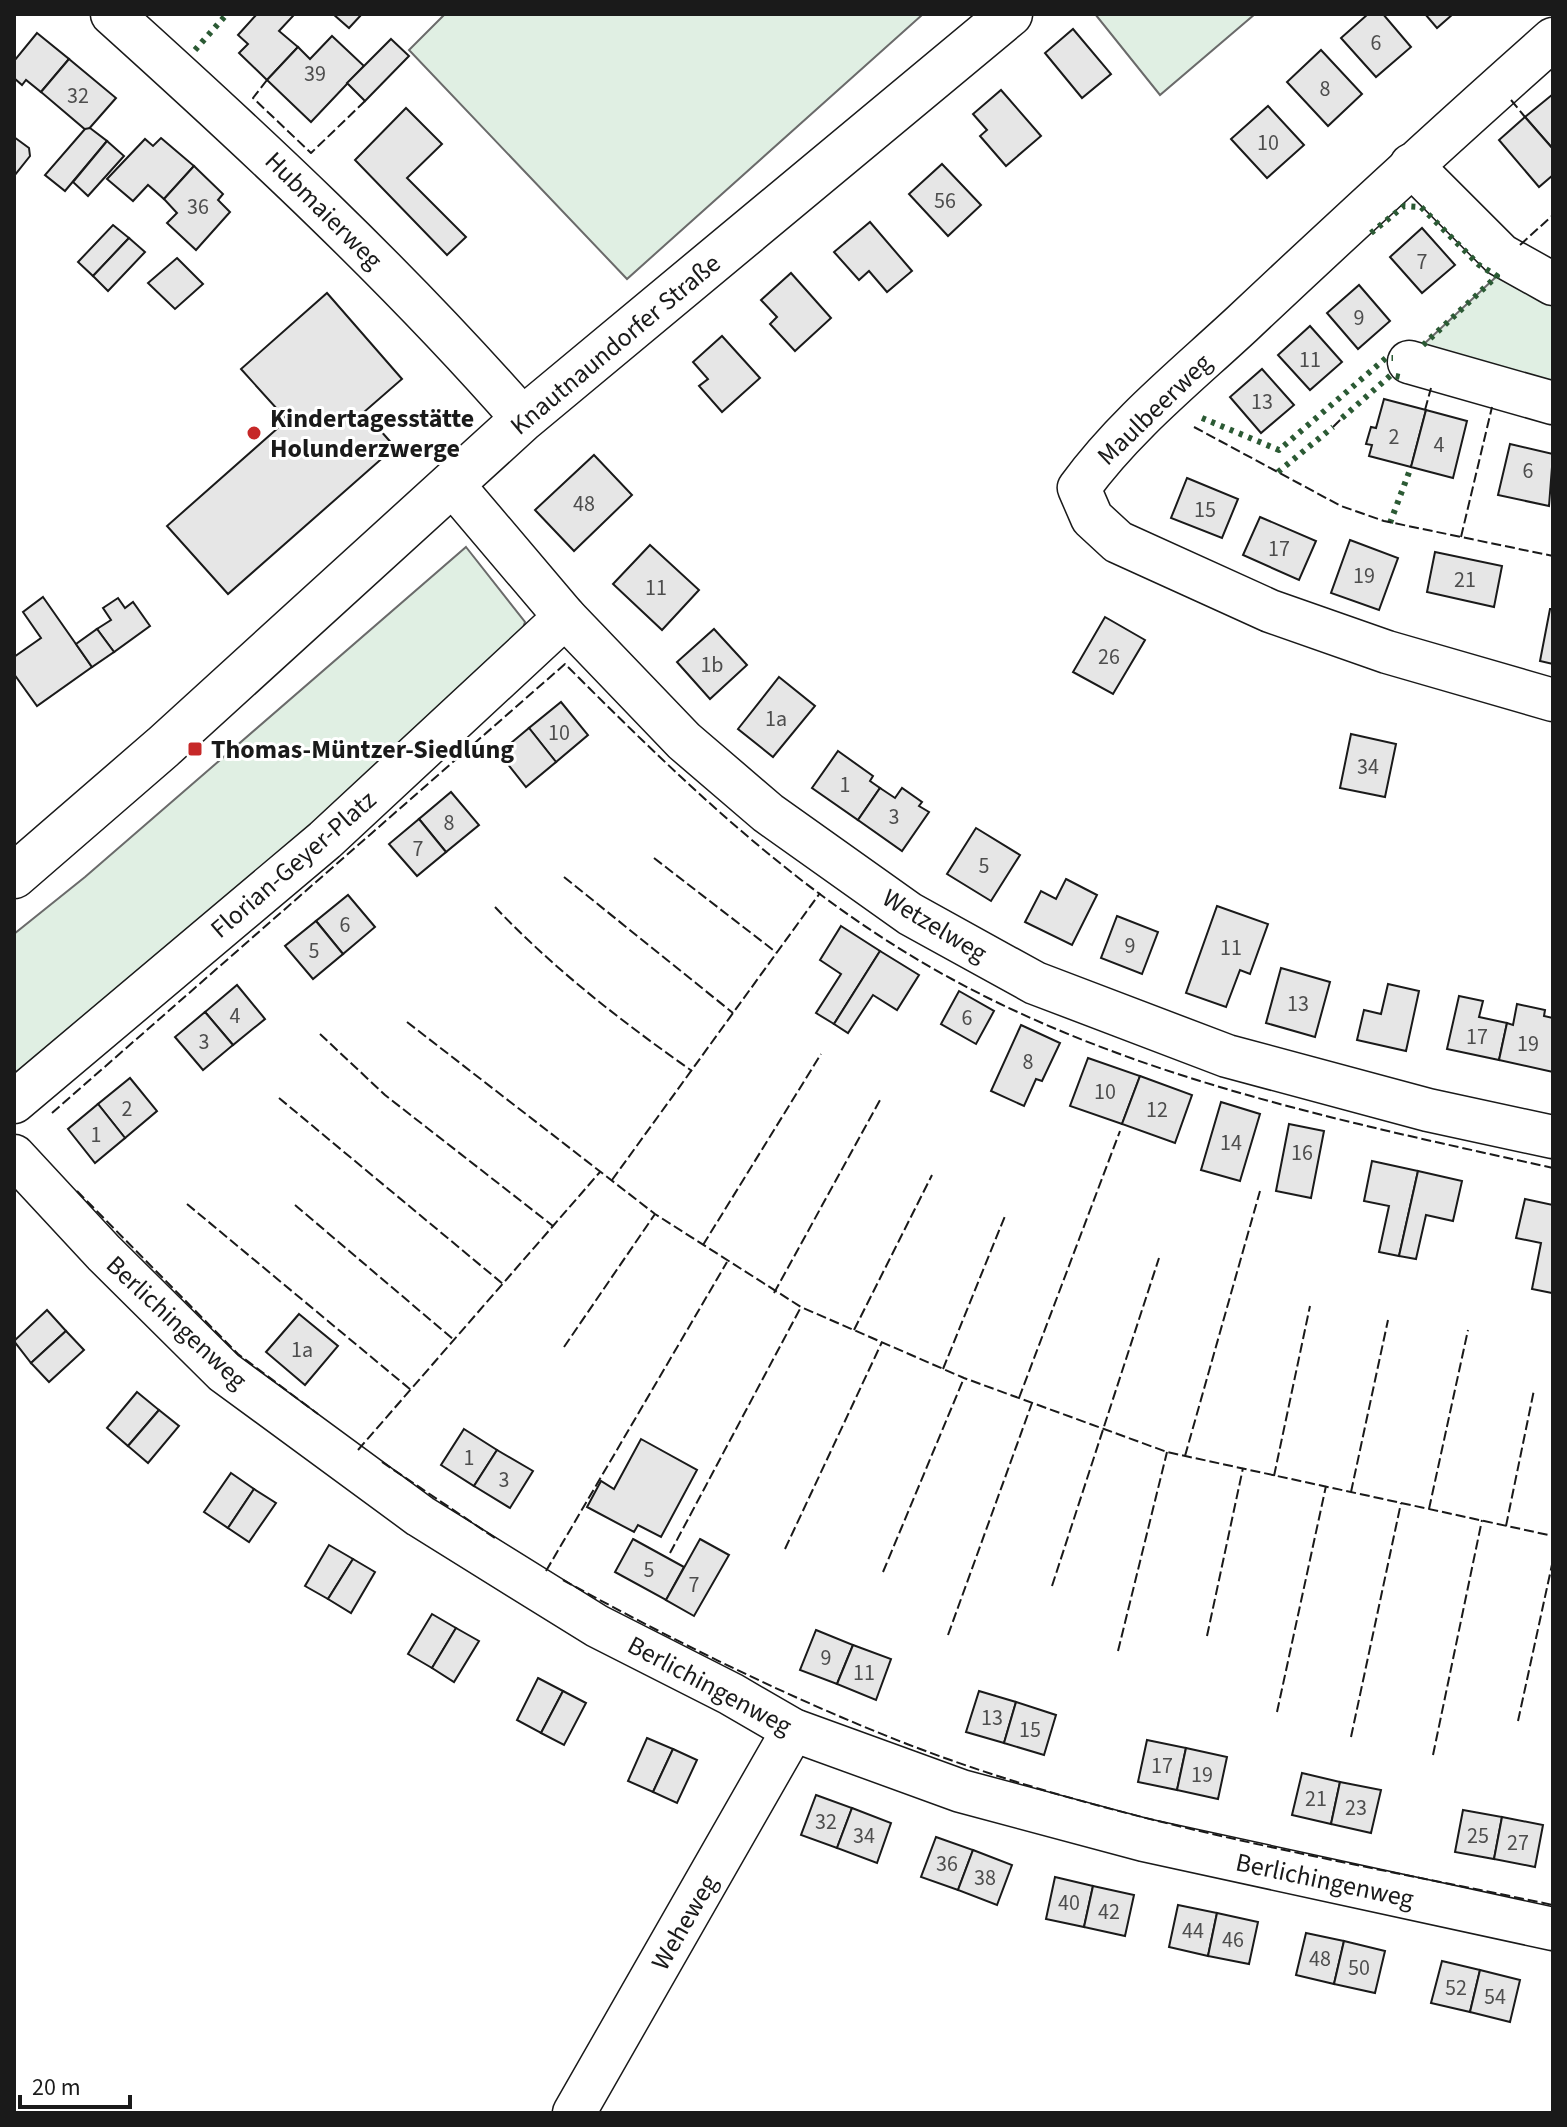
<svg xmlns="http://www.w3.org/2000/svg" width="1567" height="2127" font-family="'Source Sans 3',sans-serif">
  <rect width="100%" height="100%" fill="#fff"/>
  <g fill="#e0efe3" stroke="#6a6a6a" stroke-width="2">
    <path d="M445,14H921L922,15L627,279L409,50Z"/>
    <path d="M1095,14H1255L1160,95Z"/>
    <path d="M1497,276L1553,304V396L1410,357Z"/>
    <path d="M466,547L525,622L516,648L14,1087V934L85,877Z"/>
  </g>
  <g fill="#e6e6e6" stroke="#1a1a1a" stroke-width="2">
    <path d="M257,14H290L293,16L279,31L298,47L267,80L239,53L248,44L238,35Z"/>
    <path d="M333,14H362L349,28Z"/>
    <path d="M1368,14H1383L1411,47L1376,77L1341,38Z"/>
    <path d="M1425,14H1453L1437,28Z"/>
    <path d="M1073,29L1111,74L1082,98L1045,53Z"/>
    <path d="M37,33L69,59L41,92L26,80L22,85L14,78V61Z"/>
    <path d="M332,36L364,66L311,122L267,80L298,47L310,59Z"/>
    <path d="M391,39L409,56L365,101L347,83Z"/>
    <path d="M1321,50L1362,94L1328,126L1287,82Z"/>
    <path d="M69,59L116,98L87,131L41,92Z"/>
    <path d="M1001,90L1041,136L1006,166L980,136L987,130L973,114Z"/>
    <path d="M1553,94V149L1525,117Z"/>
    <path d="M1268,106L1304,145L1267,178L1231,139Z"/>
    <path d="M406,108L442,144L407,178L466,237L447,255L355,160Z"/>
    <path d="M1525,117L1553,149V175L1539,187L1499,140Z"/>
    <path d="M90,128L107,141L65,191L45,175L85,129Z"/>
    <path d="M14,137L29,148L30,156L15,175L14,184Z"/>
    <path d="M161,138L194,166L164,199L148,185L133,201L107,179L145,139L153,146Z"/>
    <path d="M107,141L124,156L88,196L73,182Z"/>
    <path d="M942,164L981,205L948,236L909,194Z"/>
    <path d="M194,166L223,194L218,200L230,212L196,250L167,223L177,213L164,199Z"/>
    <path d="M870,222L912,271L887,292L869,271L859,280L834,252Z"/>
    <path d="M113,225L129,238L93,276L78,262Z"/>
    <path d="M1422,228L1455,265L1422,293L1390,257Z"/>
    <path d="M129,238L145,252L108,291L93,276Z"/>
    <path d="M177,258L203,284L175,309L148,283Z"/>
    <path d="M791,273L831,318L795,351L770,324L777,317L761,300Z"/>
    <path d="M1359,285L1390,321L1358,349L1327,313Z"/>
    <path d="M327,293L402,379L364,412L395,447L228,594L167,526L287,420L241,369Z"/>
    <path d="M1310,326L1342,362L1310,390L1278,355Z"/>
    <path d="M722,336L760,378L722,412L699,386L708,379L693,362Z"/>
    <path d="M1262,369L1294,405L1261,433L1230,397Z"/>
    <path d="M1384,399L1426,410L1411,467L1369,456L1372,445L1366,444L1371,427L1376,428Z"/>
    <path d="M1426,410L1467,421L1453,478L1411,467Z"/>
    <path d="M1510,444L1553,454L1549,506L1498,495Z"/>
    <path d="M594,455L632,495L574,551L535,510Z"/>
    <path d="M1187,478L1238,499L1222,538L1171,518Z"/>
    <path d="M1260,517L1316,541L1299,580L1243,555Z"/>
    <path d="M1350,540L1398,558L1379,610L1331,593Z"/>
    <path d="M650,545L699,590L662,630L613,584Z"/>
    <path d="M1435,552L1502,566L1494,607L1427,592Z"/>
    <path d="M43,597L92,667L37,706L14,674V657L41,638L23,612Z"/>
    <path d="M118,598L125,608L133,602L150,626L114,652L97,629L111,620L103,608Z"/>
    <path d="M1550,609H1553V664L1540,661Z"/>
    <path d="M1105,617L1145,640L1113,694L1073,672Z"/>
    <path d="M97,629L114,652L92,667L76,644Z"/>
    <path d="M714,629L747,665L710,699L677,662Z"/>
    <path d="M779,677L815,706L773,757L738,729Z"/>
    <path d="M561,702L588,735L556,762L529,728Z"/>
    <path d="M529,728L556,762L526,787L499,753Z"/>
    <path d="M1351,734L1396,744L1385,797L1340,788Z"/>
    <path d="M838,751L873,776L870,781L880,788L858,820L812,788Z"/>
    <path d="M880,788L895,798L902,788L922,802L919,806L929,812L902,851L858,820Z"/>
    <path d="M451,792L479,825L446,852L419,819Z"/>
    <path d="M419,819L446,852L417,876L389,844Z"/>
    <path d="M976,828L1020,855L991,901L947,874Z"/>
    <path d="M1066,879L1097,895L1072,945L1025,922L1041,891L1056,899Z"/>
    <path d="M348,895L375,927L343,954L316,921Z"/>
    <path d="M1217,906L1268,924L1250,974L1240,970L1226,1007L1186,993Z"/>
    <path d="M1117,916L1158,932L1142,974L1101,958Z"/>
    <path d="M316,921L343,954L313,979L285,946Z"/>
    <path d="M841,926L880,951L834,1024L816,1013L841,974L820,960Z"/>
    <path d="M880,951L919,975L897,1010L873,995L848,1033L834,1024Z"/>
    <path d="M1281,968L1330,982L1315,1037L1266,1023Z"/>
    <path d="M1388,984L1419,991L1406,1051L1357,1040L1364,1010L1381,1014Z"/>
    <path d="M237,985L265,1019L233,1045L205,1012Z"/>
    <path d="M959,991L994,1011L976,1044L941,1024Z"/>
    <path d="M1459,996L1483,1001L1479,1017L1507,1023L1499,1060L1447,1049Z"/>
    <path d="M1517,1004L1545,1010L1544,1016L1553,1018V1072L1499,1060L1507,1023L1513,1025Z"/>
    <path d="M205,1012L233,1045L203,1070L175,1037Z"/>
    <path d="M1021,1025L1060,1043L1042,1081L1036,1079L1024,1106L991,1091Z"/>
    <path d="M1088,1058L1140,1076L1122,1124L1070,1106Z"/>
    <path d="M1140,1076L1192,1095L1175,1143L1122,1124Z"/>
    <path d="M130,1078L157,1111L125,1138L98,1104Z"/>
    <path d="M1221,1102L1260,1114L1240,1181L1201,1170Z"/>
    <path d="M98,1104L125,1138L95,1163L68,1129Z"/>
    <path d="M1289,1124L1324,1131L1311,1198L1276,1191Z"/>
    <path d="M1372,1161L1418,1171L1399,1256L1379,1252L1389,1206L1364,1201Z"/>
    <path d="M1418,1171L1462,1181L1453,1221L1426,1215L1416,1259L1399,1256Z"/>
    <path d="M1525,1199L1553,1205L1552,1293L1532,1289L1541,1243L1516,1238Z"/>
    <path d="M47,1310L66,1331L31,1363L14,1341Z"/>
    <path d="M299,1314L338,1346L305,1385L266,1352Z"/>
    <path d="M66,1331L84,1350L49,1382L31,1363Z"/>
    <path d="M137,1392L159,1410L128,1446L107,1428Z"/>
    <path d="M159,1410L179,1426L148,1463L128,1446Z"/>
    <path d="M464,1429L497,1450L474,1486L441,1465Z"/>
    <path d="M641,1439L697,1470L661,1537L638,1525L634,1532L587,1507L601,1481L614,1489Z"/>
    <path d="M497,1450L533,1471L510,1508L474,1486Z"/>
    <path d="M231,1473L254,1489L228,1528L204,1512Z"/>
    <path d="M254,1489L276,1503L249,1542L228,1528Z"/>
    <path d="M633,1539L684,1567L666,1600L615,1572Z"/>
    <path d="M700,1539L729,1555L694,1616L666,1600Z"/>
    <path d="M329,1545L353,1559L328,1599L305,1586Z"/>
    <path d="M353,1559L375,1572L351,1613L328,1599Z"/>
    <path d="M432,1614L456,1628L432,1668L408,1654Z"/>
    <path d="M456,1628L479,1641L454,1682L432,1668Z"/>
    <path d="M816,1630L853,1645L837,1684L800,1670Z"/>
    <path d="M853,1645L891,1659L876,1700L837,1684Z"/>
    <path d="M538,1678L563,1691L541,1733L517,1720Z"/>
    <path d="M563,1691L586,1703L564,1745L541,1733Z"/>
    <path d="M979,1691L1016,1702L1004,1743L966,1732Z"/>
    <path d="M1016,1702L1056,1715L1044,1755L1004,1743Z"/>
    <path d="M647,1738L673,1749L653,1792L628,1781Z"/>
    <path d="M1147,1740L1186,1748L1177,1790L1138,1782Z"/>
    <path d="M1186,1748L1227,1757L1218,1799L1177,1790Z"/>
    <path d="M673,1749L697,1760L677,1803L653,1792Z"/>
    <path d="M1302,1773L1340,1782L1331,1824L1292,1815Z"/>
    <path d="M1340,1782L1381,1790L1371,1833L1331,1824Z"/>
    <path d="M816,1795L852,1808L837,1848L801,1835Z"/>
    <path d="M852,1808L891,1823L877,1863L837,1848Z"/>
    <path d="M1463,1810L1502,1817L1494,1859L1455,1852Z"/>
    <path d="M1502,1817L1543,1825L1535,1867L1494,1859Z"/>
    <path d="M936,1837L973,1850L958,1890L921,1877Z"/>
    <path d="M973,1850L1012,1865L997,1905L958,1890Z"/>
    <path d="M1055,1877L1093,1886L1084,1927L1046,1919Z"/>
    <path d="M1093,1886L1134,1895L1125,1936L1084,1927Z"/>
    <path d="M1178,1905L1217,1913L1208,1956L1169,1947Z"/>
    <path d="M1217,1913L1258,1922L1249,1964L1208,1956Z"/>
    <path d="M1306,1933L1344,1941L1334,1984L1296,1975Z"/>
    <path d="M1344,1941L1385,1951L1375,1993L1334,1984Z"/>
    <path d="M1442,1961L1480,1970L1470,2012L1431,2003Z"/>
    <path d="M1480,1970L1520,1980L1510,2022L1470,2012Z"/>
  </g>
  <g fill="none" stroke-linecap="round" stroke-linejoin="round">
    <defs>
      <g id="minor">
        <path d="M112,14C255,143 396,274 523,419"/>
        <path d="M1553,39C1448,132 1345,227 1242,324C1186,376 1124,426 1079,488L1092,518L1118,542L1270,611L1387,652L1553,700"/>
        <path d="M1411,165L1501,255L1553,284"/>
        <path d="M1409,362L1553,403"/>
        <path d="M453,485L565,617L684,741L768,813L910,914L1035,983L1227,1056L1428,1110L1553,1137"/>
        <path d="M14,1102L325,840L565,617"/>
        <path d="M14,1156L104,1253L224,1372L420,1516L597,1626L731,1694L793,1730L961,1791L1144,1840L1553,1929"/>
        <path d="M574,2113L793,1730"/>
      </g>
      <path id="major" d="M14,876L163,747L523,419L1010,14"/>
    </defs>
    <use href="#minor" stroke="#1a1a1a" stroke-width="45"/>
    <use href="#major" stroke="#1a1a1a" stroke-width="47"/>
    <use href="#minor" stroke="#fff" stroke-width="42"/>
    <use href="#major" stroke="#fff" stroke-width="44"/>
    <g stroke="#2b5a34" stroke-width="6" stroke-dasharray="4 6" stroke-linecap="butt">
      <path d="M195,50L227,14"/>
      <path d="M1371,233L1404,206L1421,207L1479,265L1497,276L1420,348"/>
      <path d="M1202,418L1279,450L1386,358H1393"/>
      <path d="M1342,418L1391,375L1400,377"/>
      <path d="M1278,472L1333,427"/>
      <path d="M1390,523L1411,467"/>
    </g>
    <g stroke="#1a1a1a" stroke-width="2" stroke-dasharray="10 4" stroke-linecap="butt">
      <path d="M921,14H923"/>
      <path d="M267,80L253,98L311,153L365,101"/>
      <path d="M1511,100L1525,117"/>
      <path d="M1520,245L1553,215"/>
      <path d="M1425,410L1431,388"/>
      <path d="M1194,427L1341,506L1384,521L1553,556"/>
      <path d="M1333,427L1342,418"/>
      <path d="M1461,537L1492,407"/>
      <path d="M654,858L777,953"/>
      <path d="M564,877L733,1013"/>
      <path d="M495,907C555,970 621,1021 692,1071"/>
      <path d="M407,1022L655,1214L801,1307L964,1378L1167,1452L1553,1536"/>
      <path d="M320,1034L385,1095L553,1226"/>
      <path d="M279,1098L503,1284"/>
      <path d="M52,1113L565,664C665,764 766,863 886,940C1087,1070 1323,1117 1553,1168"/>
      <path d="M612,1180L820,893"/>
      <path d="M77,1191L238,1354L318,1414"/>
      <path d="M187,1204L411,1390"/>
      <path d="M295,1205L454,1340"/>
      <path d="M703,1245L821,1054"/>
      <path d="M774,1293L880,1100"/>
      <path d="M854,1330L932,1175"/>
      <path d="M564,1347L655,1214"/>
      <path d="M943,1369L1005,1216"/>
      <path d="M1019,1398L1120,1131"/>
      <path d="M358,1450L600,1172"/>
      <path d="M1185,1456L1260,1191"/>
      <path d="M382,1462L495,1538"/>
      <path d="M1274,1476L1310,1306"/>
      <path d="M1351,1492L1388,1320"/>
      <path d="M1429,1509L1468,1330"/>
      <path d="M1506,1526L1534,1390"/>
      <path d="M785,1549L882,1342"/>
      <path d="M670,1553L801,1307"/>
      <path d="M546,1571L727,1262"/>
      <path d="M883,1572L964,1378"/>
      <path d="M563,1580C674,1641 789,1698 907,1744C1112,1823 1339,1860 1553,1905"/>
      <path d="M1052,1586L1159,1258"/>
      <path d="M948,1635L1032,1403"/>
      <path d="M1207,1636L1243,1468"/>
      <path d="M1118,1651L1167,1452"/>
      <path d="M1277,1712L1326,1486"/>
      <path d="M1518,1721L1553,1560"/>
      <path d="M1351,1737L1401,1503"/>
      <path d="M1433,1755L1482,1520"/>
    </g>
  </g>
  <g fill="#c62828" stroke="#fff" stroke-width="3">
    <circle cx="254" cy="433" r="8"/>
    <rect x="187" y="741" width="16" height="16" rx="4"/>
  </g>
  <g text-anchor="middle" stroke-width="6" stroke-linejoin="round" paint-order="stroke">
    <g font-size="22" fill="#4d4d4d">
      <text x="1376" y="50">6</text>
      <text x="315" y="81">39</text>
      <text x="1325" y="96">8</text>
      <text x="78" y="103">32</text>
      <text x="1268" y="150">10</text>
      <text x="945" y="208">56</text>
      <text x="198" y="214">36</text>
      <text x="1422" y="269">7</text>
      <text x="1359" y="325">9</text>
      <text x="1310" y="367">11</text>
      <text x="1262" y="409">13</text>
      <text x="1394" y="444">2</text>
      <text x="1439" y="452">4</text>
      <text x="1528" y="478">6</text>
      <text x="584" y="511">48</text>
      <text x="1205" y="517">15</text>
      <text x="1279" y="556">17</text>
      <text x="1364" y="583">19</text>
      <text x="1465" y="587">21</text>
      <text x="656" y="595">11</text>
      <text x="1109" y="664">26</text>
      <text x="712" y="672">1b</text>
      <text x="776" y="726">1a</text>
      <text x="559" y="740">10</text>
      <text x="1368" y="774">34</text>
      <text x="845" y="792">1</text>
      <text x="894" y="824">3</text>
      <text x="449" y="830">8</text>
      <text x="418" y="856">7</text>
      <text x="984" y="873">5</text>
      <text x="345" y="932">6</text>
      <text x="1130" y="953">9</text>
      <text x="1231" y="955">11</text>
      <text x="314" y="958">5</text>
      <text x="1298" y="1011">13</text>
      <text x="235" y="1023">4</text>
      <text x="967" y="1025">6</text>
      <text x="1477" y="1044">17</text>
      <text x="204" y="1049">3</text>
      <text x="1528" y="1051">19</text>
      <text x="1028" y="1069">8</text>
      <text x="1105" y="1099">10</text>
      <text x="127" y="1116">2</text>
      <text x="1157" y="1117">12</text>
      <text x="96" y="1142">1</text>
      <text x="1231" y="1150">14</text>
      <text x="1302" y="1160">16</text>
      <text x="302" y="1357">1a</text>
      <text x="469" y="1465">1</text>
      <text x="504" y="1487">3</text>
      <text x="649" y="1577">5</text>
      <text x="694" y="1592">7</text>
      <text x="826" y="1665">9</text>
      <text x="864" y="1680">11</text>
      <text x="992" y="1725">13</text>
      <text x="1030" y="1737">15</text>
      <text x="1162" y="1773">17</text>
      <text x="1202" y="1782">19</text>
      <text x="1316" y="1806">21</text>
      <text x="1356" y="1815">23</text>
      <text x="826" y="1829">32</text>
      <text x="864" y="1843">34</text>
      <text x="1478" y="1843">25</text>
      <text x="1518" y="1850">27</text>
      <text x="947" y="1871">36</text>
      <text x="985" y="1885">38</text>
      <text x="1069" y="1910">40</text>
      <text x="1109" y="1919">42</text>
      <text x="1193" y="1938">44</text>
      <text x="1233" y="1947">46</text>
      <text x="1320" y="1966">48</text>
      <text x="1359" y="1975">50</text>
      <text x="1456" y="1995">52</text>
      <text x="1495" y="2004">54</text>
    </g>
    <g font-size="26" fill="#1a1a1a" stroke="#fff">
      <text transform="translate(324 210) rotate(45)" y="9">Hubmaierweg</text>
      <text transform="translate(615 344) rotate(-40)" y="9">Knautnaundorfer Straße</text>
      <text transform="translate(1154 409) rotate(-44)" y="9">Maulbeerweg</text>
      <text transform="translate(293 864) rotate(-41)" y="9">Florian-Geyer-Platz</text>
      <text transform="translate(935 925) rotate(31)" y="9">Wetzelweg</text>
      <text transform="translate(177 1322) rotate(43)" y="9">Berlichingenweg</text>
      <text transform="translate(710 1685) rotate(28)" y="9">Berlichingenweg</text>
      <text transform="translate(1325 1880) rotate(12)" y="9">Berlichingenweg</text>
      <text transform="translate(684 1922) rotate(-60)" y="9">Weheweg</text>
    </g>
    <g font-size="26" font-weight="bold" fill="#1a1a1a" stroke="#fff" text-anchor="start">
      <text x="270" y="427">Kindertagesstätte<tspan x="270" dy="30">Holunderzwerge</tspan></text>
      <text x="211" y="758">Thomas-Müntzer-Siedlung</text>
    </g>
  </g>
  <rect width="1567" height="2127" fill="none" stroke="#1a1a1a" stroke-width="32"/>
  <path d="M20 2095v12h110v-12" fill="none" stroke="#1a1a1a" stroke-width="4"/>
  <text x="32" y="2095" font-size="24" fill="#1a1a1a" stroke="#ffffff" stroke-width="6" paint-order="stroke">20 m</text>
</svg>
